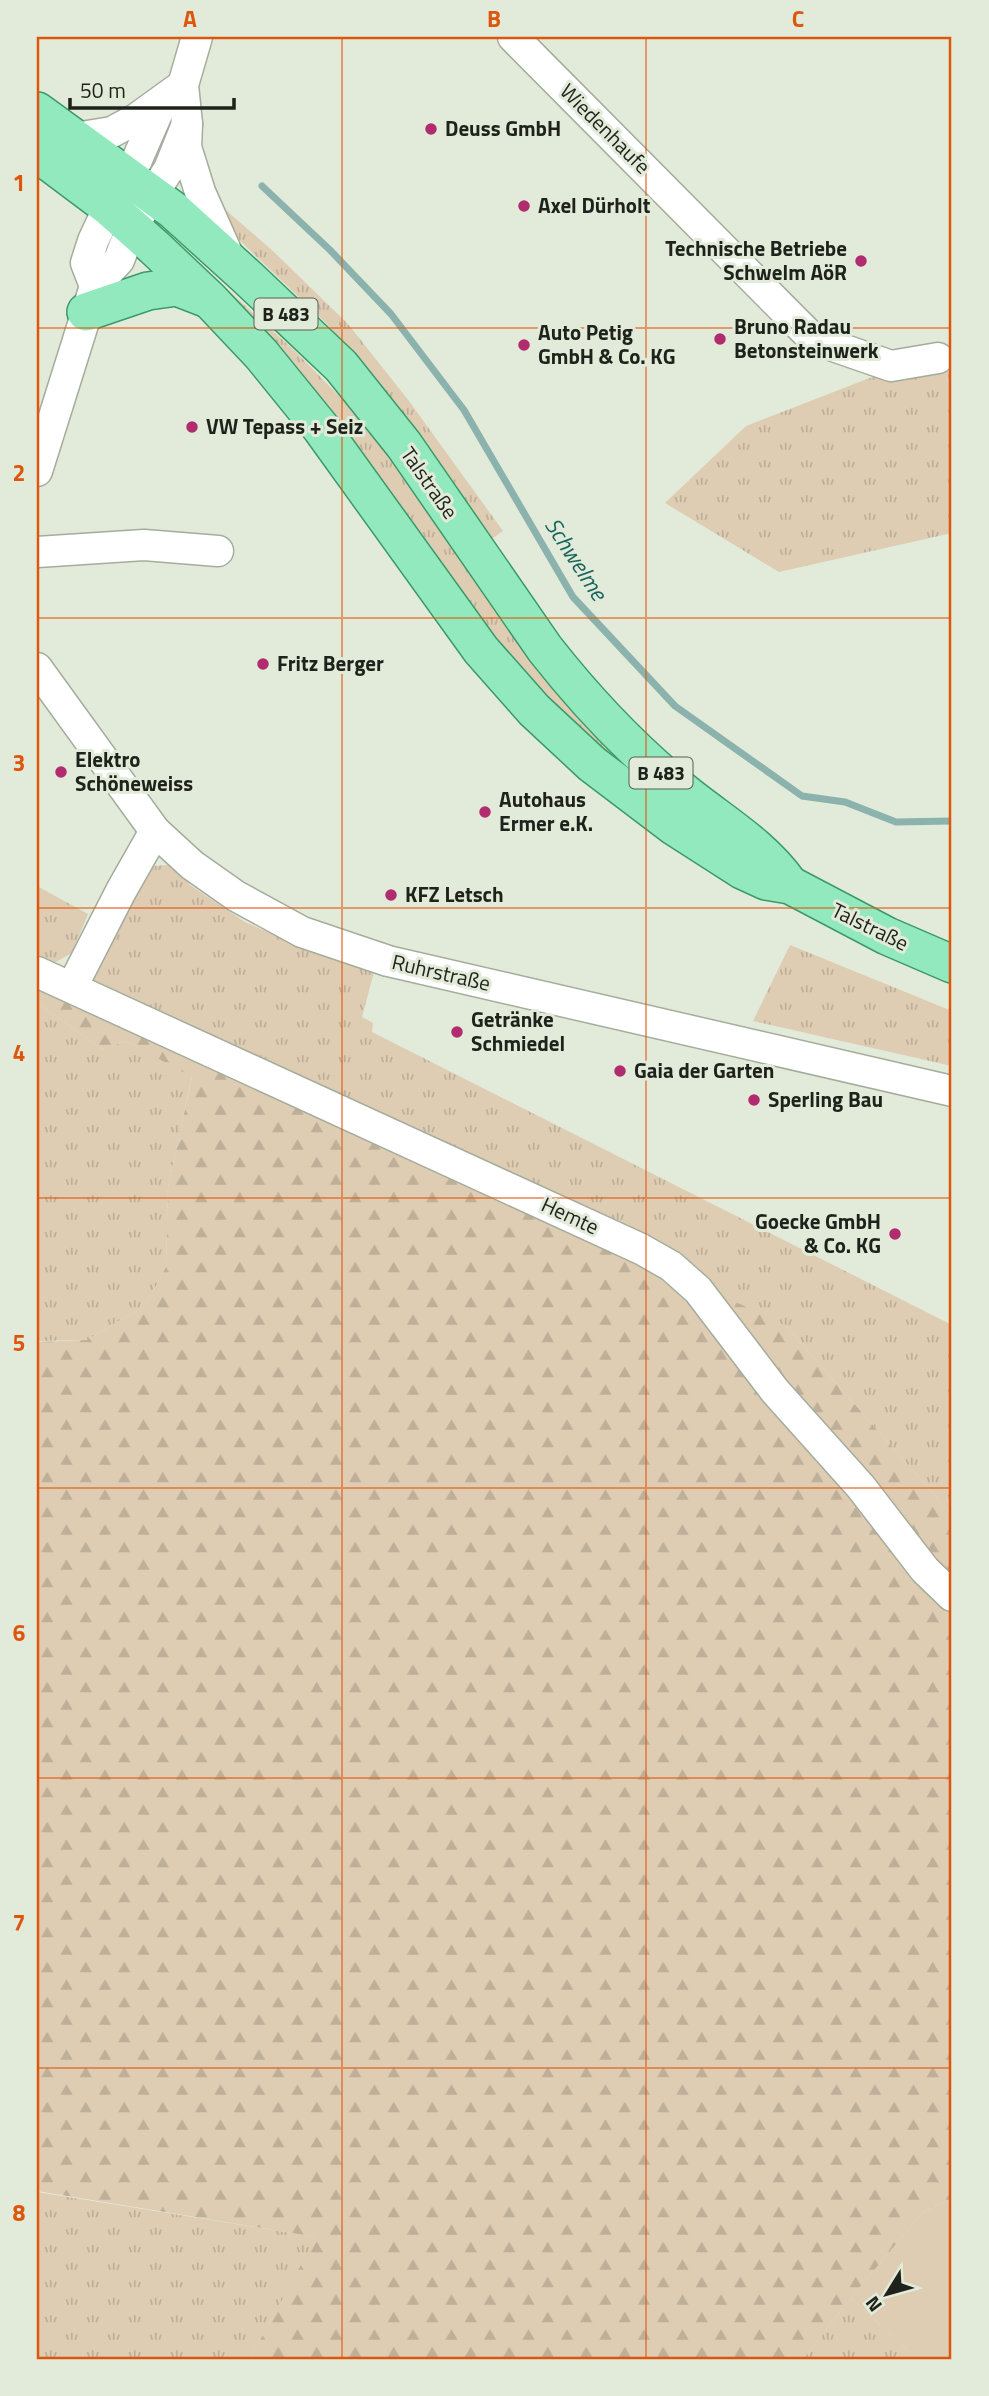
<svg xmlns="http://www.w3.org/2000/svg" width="989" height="2396" font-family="'Titillium Web',sans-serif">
  <defs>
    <pattern id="grass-tufts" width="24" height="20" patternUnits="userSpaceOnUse" patternTransform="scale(1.75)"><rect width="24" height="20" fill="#deccb3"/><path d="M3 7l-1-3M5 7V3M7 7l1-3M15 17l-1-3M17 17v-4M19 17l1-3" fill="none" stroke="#beaf99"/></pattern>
    <pattern id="forest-firs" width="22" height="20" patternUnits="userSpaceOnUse" patternTransform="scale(1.75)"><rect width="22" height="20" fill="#deccb3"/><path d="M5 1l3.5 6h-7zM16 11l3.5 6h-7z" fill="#beaf99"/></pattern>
  </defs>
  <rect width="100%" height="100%" fill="#e2ebd9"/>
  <g fill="url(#grass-tufts)">
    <path d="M220,205L274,252L348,324L409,401L503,531L489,541L329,326L237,238L228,227Z"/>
    <path d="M182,248L295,351L342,399L392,457L668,798L565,724L178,249Z"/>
    <path d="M952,371V533L779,572L665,503L746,426L880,374Z"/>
    <path d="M167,865L179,870L190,885L245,922L291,942L374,972L362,1017L373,1023L372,1032L952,1325V1515L786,1326L82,1005L140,874L154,866Z"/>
    <path d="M37,886L88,914L72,953L54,963L37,957Z"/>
    <path d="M790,945L952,1011V1066L753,1021Z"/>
    <path d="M37,1003L102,1049L126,1041L192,1076L168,1187L166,1267L146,1305L87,1340L37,1341Z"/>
    <path d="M37,2192L317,2237L250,2359H37Z"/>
    <path d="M851,2298L917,2359H803Z"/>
  </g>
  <path fill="url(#forest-firs)" d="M37,984L340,1113L786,1326L952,1515V2199L923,2212L851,2298L803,2359H250L316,2237L37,2191V1342L87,1340L146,1305L166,1267L168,1187L192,1077L126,1041L102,1049L37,1003Z"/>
  <path fill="#deccb3" d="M952,2199V2359H917L851,2298L923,2212Z"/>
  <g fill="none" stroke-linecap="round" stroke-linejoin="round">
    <path stroke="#8bb2ac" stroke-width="7" d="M262,186L330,250L391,314L464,410L573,597L675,706L802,796L845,802L896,822L952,821"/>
    <defs>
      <g id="minor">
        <path d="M197,37L183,85L187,124L186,147L200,192L231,262"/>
        <path d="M513,37L813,339L891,366L938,358"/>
        <path d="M75,138L112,132L136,119L183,85"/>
        <path d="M129,178L163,100"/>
        <path d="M95,286L86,263L93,241L109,207"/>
        <path d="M37,471L95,286L119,260L132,227L169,169L187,124"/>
        <path d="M37,552L144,545L218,551"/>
        <path d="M37,668L155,831L192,865L236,896L302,932L388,961L952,1091"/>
        <path d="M37,972L641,1249L671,1266L698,1290L775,1391L861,1487L925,1570L952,1596"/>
        <path d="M72,987L121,891L155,831"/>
      </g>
      <g id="major">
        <path d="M37,111L173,210L247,277L341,366L404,445L545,649C585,700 629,747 680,789C717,820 761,844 789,884"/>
        <path d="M37,153L109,207L154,247L209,299L261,354L321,428L481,650L534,710L592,764L675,827L742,870L766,881L790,885L887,936L952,964"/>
        <path d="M86,312L148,291L177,287L208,299"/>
      </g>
    </defs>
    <use href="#minor" stroke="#a4ad9c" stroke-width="33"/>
    <use href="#major" stroke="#3a9a68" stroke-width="40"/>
    <use href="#minor" stroke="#fff" stroke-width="30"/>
    <use href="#major" stroke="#92e9bd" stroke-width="37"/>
  </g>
  <path fill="none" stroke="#de560d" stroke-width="2" stroke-opacity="0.55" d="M342,37V2359M646,37V2359M37,328H952M37,618H952M37,908H952M37,1198H952M37,1488H952M37,1778H952M37,2068H952"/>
  <g fill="#b12b6f" stroke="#e2ebd9" stroke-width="2.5">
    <circle cx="431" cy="129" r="7"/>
    <circle cx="524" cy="206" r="7"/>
    <circle cx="861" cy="261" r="7"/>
    <circle cx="720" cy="339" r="7"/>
    <circle cx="524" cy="345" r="7"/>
    <circle cx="192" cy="427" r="7"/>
    <circle cx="263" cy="664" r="7"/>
    <circle cx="61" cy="772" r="7"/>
    <circle cx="485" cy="812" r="7"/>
    <circle cx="391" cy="895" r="7"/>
    <circle cx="457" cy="1032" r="7"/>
    <circle cx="620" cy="1071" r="7"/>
    <circle cx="754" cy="1100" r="7"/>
    <circle cx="895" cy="1234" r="7"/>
  </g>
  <g text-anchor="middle" stroke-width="6" stroke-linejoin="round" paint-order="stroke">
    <g fill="#e2ebd9" stroke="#595e54" stroke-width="2">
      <rect x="254.5" y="298.5" width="63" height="31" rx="5"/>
      <rect x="629.5" y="757.5" width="63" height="31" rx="5"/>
    </g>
    <g font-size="19" font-weight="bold" fill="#1e221b">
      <text x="286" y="321">B 483</text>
      <text x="661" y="780">B 483</text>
    </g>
    <g font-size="21" font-weight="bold" fill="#1e221b" stroke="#e2ebd9" text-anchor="start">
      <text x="445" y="136">Deuss GmbH</text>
      <text x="538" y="213">Axel Dürholt</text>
      <text x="847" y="256" text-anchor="end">Technische Betriebe<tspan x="847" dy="24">Schwelm AöR</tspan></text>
      <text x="734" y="334">Bruno Radau<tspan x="734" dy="24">Betonsteinwerk</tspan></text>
      <text x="538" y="340">Auto Petig<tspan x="538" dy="24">GmbH &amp; Co. KG</tspan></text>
      <text x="206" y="434">VW Tepass + Seiz</text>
      <text x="277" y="671">Fritz Berger</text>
      <text x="75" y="767">Elektro<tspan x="75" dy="24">Schöneweiss</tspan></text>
      <text x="499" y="807">Autohaus<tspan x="499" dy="24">Ermer e.K.</tspan></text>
      <text x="405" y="902">KFZ Letsch</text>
      <text x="471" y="1027">Getränke<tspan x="471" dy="24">Schmiedel</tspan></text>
      <text x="634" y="1078">Gaia der Garten</text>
      <text x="768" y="1107">Sperling Bau</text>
      <text x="881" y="1229" text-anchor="end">Goecke GmbH<tspan x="881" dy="24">&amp; Co. KG</tspan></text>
    </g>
    <g font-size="21" fill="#1e221b" stroke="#e2ebd9">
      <text transform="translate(605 129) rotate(45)" y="7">Wiedenhaufe</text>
      <text transform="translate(429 483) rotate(55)" y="7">Talstraße</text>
      <text transform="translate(870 927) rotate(26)" y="7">Talstraße</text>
      <text transform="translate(441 973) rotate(13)" y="7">Ruhrstraße</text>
      <text transform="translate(570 1216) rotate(25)" y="7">Hemte</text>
    </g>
    <g font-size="23" font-style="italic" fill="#19655d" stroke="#e2ebd9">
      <text transform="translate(576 559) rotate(57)" y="8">Schwelme</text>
    </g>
  </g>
  <rect width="989" height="2396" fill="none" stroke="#e2ebd9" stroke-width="77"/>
  <g transform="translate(887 2294) rotate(233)" stroke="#e2ebd9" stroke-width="5" paint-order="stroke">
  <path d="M0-5L12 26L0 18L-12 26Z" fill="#1e221b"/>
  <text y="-10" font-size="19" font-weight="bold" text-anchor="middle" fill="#1e221b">N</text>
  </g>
  <path d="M70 98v10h164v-10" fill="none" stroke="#1e221b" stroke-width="3.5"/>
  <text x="80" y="98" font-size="21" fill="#1e221b" stroke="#e2ebd9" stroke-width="5" paint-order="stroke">50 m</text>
  <rect x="38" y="38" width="912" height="2320" fill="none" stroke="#de560d" stroke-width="2.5"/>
  <g font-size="23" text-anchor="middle" font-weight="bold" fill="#de560d">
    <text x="190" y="27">A</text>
    <text x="494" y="27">B</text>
    <text x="798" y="27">C</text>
    <text x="19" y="191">1</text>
    <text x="19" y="481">2</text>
    <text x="19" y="771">3</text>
    <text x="19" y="1061">4</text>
    <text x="19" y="1351">5</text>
    <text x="19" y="1641">6</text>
    <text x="19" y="1931">7</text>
    <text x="19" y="2221">8</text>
  </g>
</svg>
